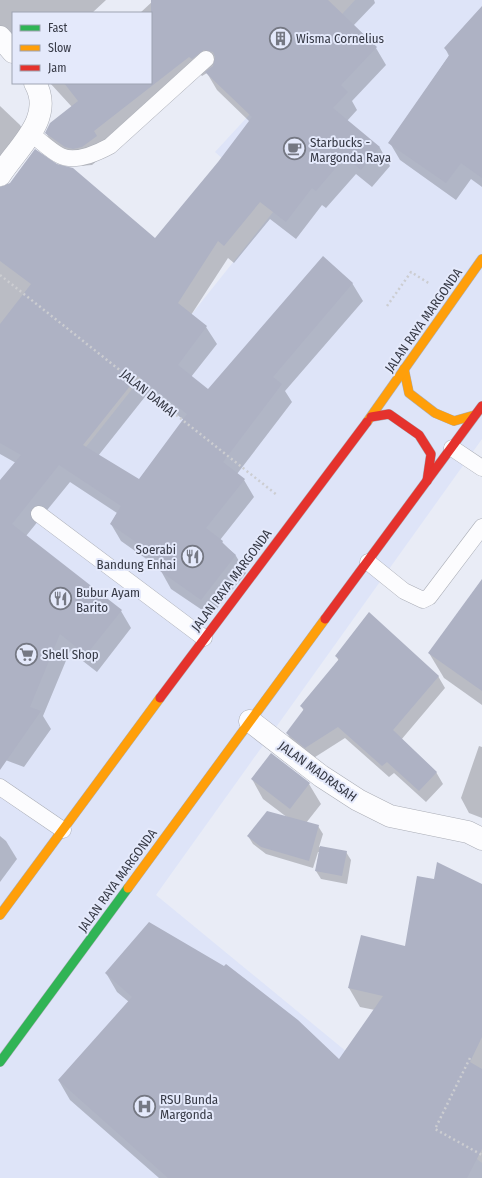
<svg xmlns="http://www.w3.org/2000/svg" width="482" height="1178" font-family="'Fira Sans Condensed',sans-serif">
  <rect width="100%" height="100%" fill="#e9ecf6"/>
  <path fill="#dee4f8" d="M355,0H482V439L156,895L482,1163V1178H0V404L78,457L277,207L215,152Z"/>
  <g fill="#0003" fill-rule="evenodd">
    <path d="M0,0H106L92,13H13V42L0,30Z"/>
    <path d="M154,0H374L375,3L353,26L376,48L386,65L352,101L357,110L347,121L380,148L390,166L372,187L356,174L326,208L322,205L296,239L270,219L234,263L228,258L191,315L206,327L217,344L191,377L208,391L352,283L363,301L285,391L292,402L237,474L244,480L254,497L220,540L236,556L246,573L211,616L171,589L161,571L162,570L121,541L111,524L117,513L70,482L26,536L121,611L131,628L97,672L70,651L43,716L51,729L24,767L0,758V482L16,463L0,454V188L155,239L219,163L250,122L217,90L207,73L202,76L200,74L92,165L79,166L56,150L46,133L72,107L50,83H151V13H140ZM148,393L184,420L139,480L98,456Z"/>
    <path d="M482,8V187L471,179L456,200L400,160L390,143L449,56L445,48Z"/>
    <path d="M0,106L20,125L31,143L0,185Z"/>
    <path d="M482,580V705L444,678L429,653Z"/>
    <path d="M336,656L438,676L445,688L401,740L436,772L443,784L426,802L394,773L389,777L345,738L312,759L294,745L287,733L304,711L301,706L339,661Z"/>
    <path d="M479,746L482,747V818L469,813L461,798Z"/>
    <path d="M271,754L309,784L321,804L306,823L318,826L323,834L319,847L346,852L351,860L347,884L321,879L316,871L319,852H318L313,868L266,854L253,844L248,836L288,818L263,799L252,779Z"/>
    <path d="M0,836L6,841L17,859L0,882Z"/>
    <path d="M482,885V1178H159L70,1100L59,1081L129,1002L117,992L106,973L339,1061L375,1010L360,1007L349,988L406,947Z"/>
  </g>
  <g fill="#aeb2c4" fill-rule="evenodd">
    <path d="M151,0H328L377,47L341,85L348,92L333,108L380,147L361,170L345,157L316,191L312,188L286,222L260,202L224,246L218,241L178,303L207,326L178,365L208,389L323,256L353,283L273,377L282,384L223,462L245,479L206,528L223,541L222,543L236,555L201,600L160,571L166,563L110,524L121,506L59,465L12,524L122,610L86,655L60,634L30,707L41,711L0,770V480L21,455L0,443V324L31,284L0,261V187L10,183L35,149L57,164L73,168L155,238L218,162L252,117L205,72L213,66L215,57L213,52L204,50L192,59L189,57L94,131L97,136L82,147L73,149L65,147L45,133L50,123L78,101L64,83H151ZM138,376L187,414L139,479L83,445Z"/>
    <path d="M482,6V178L461,163L446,183L388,143L450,54L444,48Z"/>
    <path d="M482,579V691L428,653Z"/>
    <path d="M369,612L439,676L393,730L437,772L419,791L387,762L382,766L338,727L305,748L286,733L304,709L300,706L339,659L335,656Z"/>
    <path d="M271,753L310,783L290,809L251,779Z"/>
    <path d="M267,811L319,825L309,861L261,847L247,836Z"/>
    <path d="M320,846L347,851L342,876L315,871Z"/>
    <path d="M437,862L482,884V1037L470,1062L482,1069V1149L467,1178H168L58,1080L132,997L105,973L149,922L224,966L226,964L298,1020L339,1059L383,996L348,988L361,935L405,946L417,876L434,879Z"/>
  </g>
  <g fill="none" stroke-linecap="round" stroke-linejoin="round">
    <defs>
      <g id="lane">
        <path d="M30,133C40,140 50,151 61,156C76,163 97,153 110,146L206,59"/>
        <path d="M452,448L482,468"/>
        <path d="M39,514L204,638"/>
        <path d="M368,562L404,591L423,600L429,597L482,527"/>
        <path d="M0,787L63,830"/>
      </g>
      <g id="street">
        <path d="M0,37L13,52"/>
        <path d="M0,175C18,147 55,118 35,83"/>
        <path d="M250,721L321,776L358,800L390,816L468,832L482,839"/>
      </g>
      <path id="fast" d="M0,1062L128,888"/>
      <g id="slow">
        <path d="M404,369L409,393L435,413L454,421L475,415"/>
        <path d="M367,422L482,259"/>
        <path d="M128,888L325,619"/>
        <path d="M0,915L160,698"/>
      </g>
      <g id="jam">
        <path d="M371,417L389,414L419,435L431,454L427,481"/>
        <path d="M325,619L482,406"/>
        <path d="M160,698L367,422"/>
      </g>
    </defs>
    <use href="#lane" stroke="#aaadb6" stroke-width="17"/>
    <use href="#street" stroke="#aaadb6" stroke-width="23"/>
    <use href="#fast" stroke="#aaadb6" stroke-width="10"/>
    <use href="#slow" stroke="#aaadb6" stroke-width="10"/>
    <use href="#jam" stroke="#aaadb6" stroke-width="10"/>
    <g stroke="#cccdd1" stroke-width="2.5" stroke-dasharray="2 3" stroke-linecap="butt">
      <path d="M0,275L277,495"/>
      <path d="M387,306L411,272L430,284"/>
      <path d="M470,1058L435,1129L482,1155"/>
    </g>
    <use href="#lane" stroke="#fcfcfe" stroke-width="16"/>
    <use href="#street" stroke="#fcfcfe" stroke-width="22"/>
    <use href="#fast" stroke="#30b455" stroke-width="9"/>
    <use href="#slow" stroke="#ff9f0a" stroke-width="9"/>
    <use href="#jam" stroke="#e5322d" stroke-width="9"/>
  </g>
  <defs>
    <symbol id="building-ring" viewBox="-11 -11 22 22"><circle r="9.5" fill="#e4e9fb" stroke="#757883" stroke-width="1.5"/><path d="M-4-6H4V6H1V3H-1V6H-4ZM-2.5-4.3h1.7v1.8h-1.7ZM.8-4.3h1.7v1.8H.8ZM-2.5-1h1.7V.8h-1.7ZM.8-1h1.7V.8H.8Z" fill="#757883"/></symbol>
    <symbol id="cafe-ring" viewBox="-11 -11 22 22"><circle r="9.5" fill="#e4e9fb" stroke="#757883" stroke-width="1.5"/><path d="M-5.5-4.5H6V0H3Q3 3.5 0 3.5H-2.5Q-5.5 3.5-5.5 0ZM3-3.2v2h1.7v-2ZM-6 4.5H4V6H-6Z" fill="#757883"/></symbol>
    <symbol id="restaurant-ring" viewBox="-11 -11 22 22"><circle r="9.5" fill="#e4e9fb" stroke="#757883" stroke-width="1.5"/><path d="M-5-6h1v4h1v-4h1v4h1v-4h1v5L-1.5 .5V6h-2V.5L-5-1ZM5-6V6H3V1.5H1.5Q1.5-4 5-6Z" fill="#757883"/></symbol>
    <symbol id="supermarket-ring" viewBox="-11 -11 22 22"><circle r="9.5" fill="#e4e9fb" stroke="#757883" stroke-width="1.5"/><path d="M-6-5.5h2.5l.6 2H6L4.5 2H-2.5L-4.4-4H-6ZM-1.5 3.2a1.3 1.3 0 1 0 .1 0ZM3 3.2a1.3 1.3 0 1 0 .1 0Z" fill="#757883"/></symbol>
    <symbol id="hospital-ring" viewBox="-11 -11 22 22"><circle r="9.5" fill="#e4e9fb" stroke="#757883" stroke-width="1.5"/><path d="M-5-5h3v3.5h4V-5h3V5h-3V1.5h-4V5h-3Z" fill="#757883"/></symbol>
  </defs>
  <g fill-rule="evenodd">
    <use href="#building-ring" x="268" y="26" width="25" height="25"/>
    <use href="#cafe-ring" x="282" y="136" width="25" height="25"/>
    <use href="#restaurant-ring" x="180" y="544" width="25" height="25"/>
    <use href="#restaurant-ring" x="48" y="586" width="25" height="25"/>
    <use href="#supermarket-ring" x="14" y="642" width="25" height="25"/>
    <use href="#hospital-ring" x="132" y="1094" width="25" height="25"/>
  </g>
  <g text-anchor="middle" stroke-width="4" stroke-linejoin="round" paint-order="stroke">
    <g font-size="13" fill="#363945" stroke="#e4e9fb" text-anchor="start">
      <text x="296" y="43">Wisma Cornelius</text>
      <text x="310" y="147">Starbucks -<tspan x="310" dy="15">Margonda Raya</tspan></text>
      <text x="176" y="554" text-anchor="end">Soerabi<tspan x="176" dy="15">Bandung Enhai</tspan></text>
      <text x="76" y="597">Bubur Ayam<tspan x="76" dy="15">Barito</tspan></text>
      <text x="42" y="659">Shell Shop</text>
      <text x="160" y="1104">RSU Bunda<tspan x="160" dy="15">Margonda</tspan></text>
    </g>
    <g font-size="13" fill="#363945" stroke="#e4e9fb">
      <text transform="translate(423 320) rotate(-55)" y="5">JALAN RAYA MARGONDA</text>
      <text transform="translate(149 393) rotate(39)" y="5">JALAN DAMAI</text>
      <text transform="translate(231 580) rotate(-53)" y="5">JALAN RAYA MARGONDA</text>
      <text transform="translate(318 771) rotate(36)" y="5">JALAN MADRASAH</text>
      <text transform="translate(117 880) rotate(-54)" y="5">JALAN RAYA MARGONDA</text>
    </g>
  </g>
  <rect x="12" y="12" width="140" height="72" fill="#e4e9fb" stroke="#9ea3b2"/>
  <rect x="20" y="25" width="20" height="6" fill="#30b455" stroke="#9ea3b2"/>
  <text x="48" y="32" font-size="12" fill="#363945">Fast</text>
  <rect x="20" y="45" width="20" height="6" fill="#ff9f0a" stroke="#9ea3b2"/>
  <text x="48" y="52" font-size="12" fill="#363945">Slow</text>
  <rect x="20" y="65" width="20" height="6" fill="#e5322d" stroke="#9ea3b2"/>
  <text x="48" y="72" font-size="12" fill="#363945">Jam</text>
</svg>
